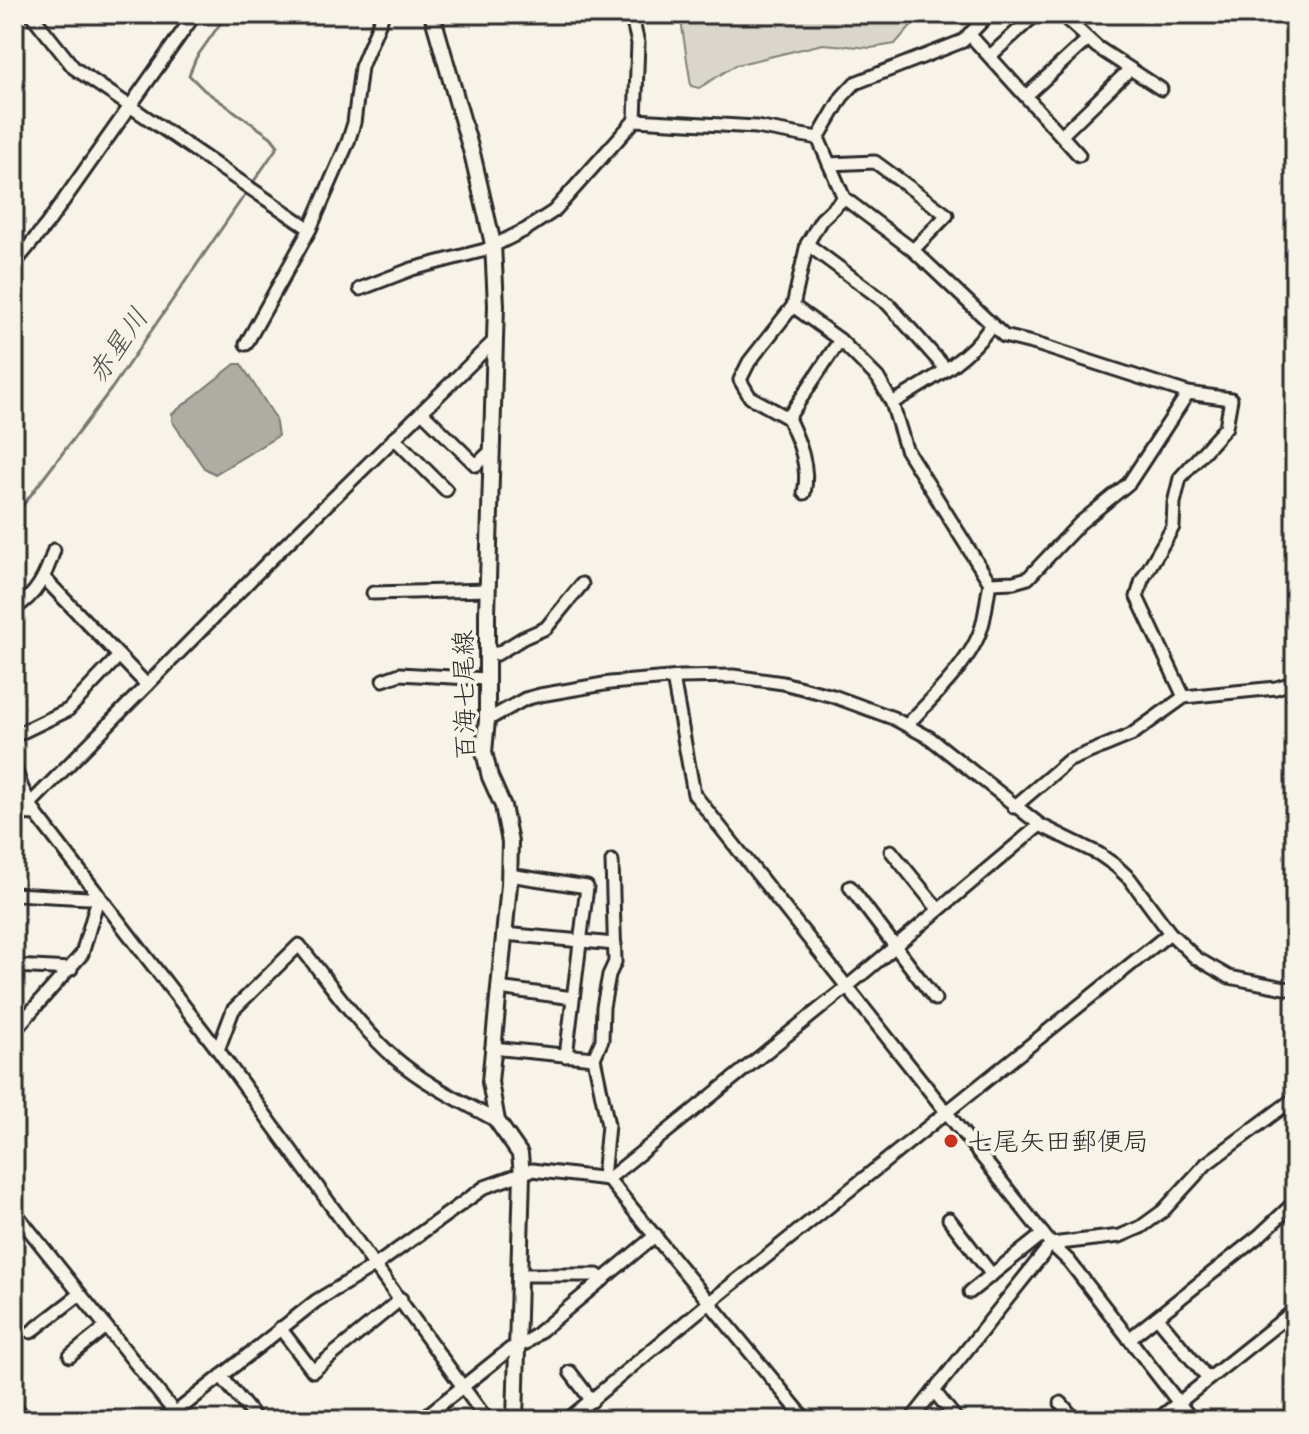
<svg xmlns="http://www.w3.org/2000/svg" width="1309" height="1434" font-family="'Comic Neue','Klee One',sans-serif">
  <rect width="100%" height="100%" fill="#f7f3e8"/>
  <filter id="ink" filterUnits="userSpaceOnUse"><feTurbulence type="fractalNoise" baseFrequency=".0125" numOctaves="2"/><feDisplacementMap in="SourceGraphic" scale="16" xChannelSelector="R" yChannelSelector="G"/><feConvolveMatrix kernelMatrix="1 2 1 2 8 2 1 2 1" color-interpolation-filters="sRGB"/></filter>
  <g filter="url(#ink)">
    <path fill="#dad6cc" stroke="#82807c" stroke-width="2" d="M680,14H921L895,44L871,48L823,44L736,65L699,88L691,86Z"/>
    <path fill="#afaca4" stroke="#7a7874" stroke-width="2" d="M235,364H241L275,417L278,436L215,474L204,468L172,421V414Z"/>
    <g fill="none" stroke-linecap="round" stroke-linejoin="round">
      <g stroke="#7a7874" stroke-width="3">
        <path d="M227,14L196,58L189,75L204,90L271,137L278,146L252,184"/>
        <path d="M14,517L112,388L246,193"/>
        <path d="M903,1420L1043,1245"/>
      </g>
      <defs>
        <g id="minor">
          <path d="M31,14L74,68L310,229"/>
          <path d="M631,14L638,43L635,120"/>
          <path d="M989,14L963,41L855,83L842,97L818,138L844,198L913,250L1004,336L1036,344L1188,393L1231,399L1226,427L1180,478L1174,503L1173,527L1142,580L1137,597L1184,697"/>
          <path d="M1061,14L1097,47L1161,89"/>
          <path d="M969,34L1079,155"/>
          <path d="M990,56L1036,14"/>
          <path d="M1026,96L1088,39"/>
          <path d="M1062,135L1130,69"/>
          <path d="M829,164L875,162L947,215L913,250"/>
          <path d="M807,244L888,304L946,369"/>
          <path d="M14,264L47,224L195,14"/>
          <path d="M360,289L412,269L485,250L525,230L554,211L635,120L756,127L818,138"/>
          <path d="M793,306L840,340L878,378L892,403L906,449L990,583C987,597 986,612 982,626C972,661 932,698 907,725"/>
          <path d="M840,340L788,418L750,397L740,380L749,362L793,306L807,244L821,220L844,198"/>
          <path d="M246,344L310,229L348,142L354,123L361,67L383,14"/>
          <path d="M892,403C927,382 967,361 991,326"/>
          <path d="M422,412L476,465L492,450"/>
          <path d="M788,418C799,441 810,467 804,493"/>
          <path d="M394,438L446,490"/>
          <path d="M45,579L147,685"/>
          <path d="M990,583L1014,582L1028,578L1080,523L1129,483L1188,393"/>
          <path d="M373,593L488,590"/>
          <path d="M14,609C37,595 46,575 54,550"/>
          <path d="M487,650L497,654L523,638L546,628L582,584"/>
          <path d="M673,678L694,794L1051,1244L1069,1261L1192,1420"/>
          <path d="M383,680L400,674L486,679"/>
          <path d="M487,720L525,699L540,695L610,683L681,677L733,676L783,683L833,696L893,718L930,738L1040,825L1099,854L1116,866L1130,879L1170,933L1196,958L1229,977L1295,990"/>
          <path d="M14,736L68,710L119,656"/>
          <path d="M14,766L22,788L36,814L218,1050L487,1420"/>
          <path d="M30,804L268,562L494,341"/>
          <path d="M1014,807L1068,761L1131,735L1184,697L1276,688L1295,682"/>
          <path d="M14,813L36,814"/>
          <path d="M891,851L938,909"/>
          <path d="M509,875L587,887L566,1056"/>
          <path d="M850,887L935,999"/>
          <path d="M14,894L88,898L99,895L82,954L14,1031"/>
          <path d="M504,934L615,944"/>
          <path d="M14,966L71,969"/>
          <path d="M498,988L573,998"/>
          <path d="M492,1048L594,1058"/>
          <path d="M218,1050L233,1010L299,945C329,982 360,1028 396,1059C425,1084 463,1102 497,1121"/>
          <path d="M603,1178L608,1125L594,1058L602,1040L603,1007L609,975L615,962L612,861"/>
          <path d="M608,1179L806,1420"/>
          <path d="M14,1211L175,1413"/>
          <path d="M949,1219L992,1275"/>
          <path d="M519,1275H597L603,1280"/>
          <path d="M970,1292L1043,1234"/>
          <path d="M1157,1317L1208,1379"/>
          <path d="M280,1328L313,1371L401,1299"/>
          <path d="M31,1332L79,1295"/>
          <path d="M1129,1339L1260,1235L1295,1202"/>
          <path d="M70,1356L106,1327"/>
          <path d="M570,1372L592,1401"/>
          <path d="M221,1376L257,1420"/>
          <path d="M934,1391L957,1420"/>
          <path d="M1061,1403L1075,1420"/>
          <path d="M14,1405L26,1420"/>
          <path d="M166,1420L316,1301L376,1265L485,1187L532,1170L608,1179L848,986L1040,825"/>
          <path d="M421,1420L510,1349L526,1343L656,1235"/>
          <path d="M567,1420L711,1301L1170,933"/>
          <path d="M911,1420L1051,1244L1120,1236L1141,1227L1163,1211L1206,1164L1295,1098"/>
          <path d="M1157,1420L1295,1310"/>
        </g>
        <path id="major" d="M432,14L473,157L493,244L496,305L487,614V720L484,752L490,777L503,806L510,842L509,885L490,1082L497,1121L520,1154L522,1174L515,1420"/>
      </defs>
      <use href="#minor" stroke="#2b2b2b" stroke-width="17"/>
      <use href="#major" stroke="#2b2b2b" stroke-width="20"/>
      <use href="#minor" stroke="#f7f3e8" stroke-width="11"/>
      <use href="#major" stroke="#f7f3e8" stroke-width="14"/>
    </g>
  </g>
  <circle fill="#c8321e" stroke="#f7f3e8" stroke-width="3" cx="951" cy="1141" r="8"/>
  <g text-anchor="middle" stroke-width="7" stroke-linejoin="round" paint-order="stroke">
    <g font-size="26" fill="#2b2b2b" stroke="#f7f3e8">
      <text transform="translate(464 695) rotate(-91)" y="9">百海七尾線</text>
    </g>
    <g font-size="26" fill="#2b2b2b" stroke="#f7f3e8" text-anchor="start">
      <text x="967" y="1150">七尾矢田郵便局</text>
    </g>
    <g font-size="28" font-style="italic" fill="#53524f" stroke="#f7f3e8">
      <text transform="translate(117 345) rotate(-55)" y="10">赤星川</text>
    </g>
  </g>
  <rect width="1309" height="1434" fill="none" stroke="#f7f3e8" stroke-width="48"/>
  <rect x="24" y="24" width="1261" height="1386" fill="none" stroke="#2b2b2b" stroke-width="3" filter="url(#ink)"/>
</svg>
